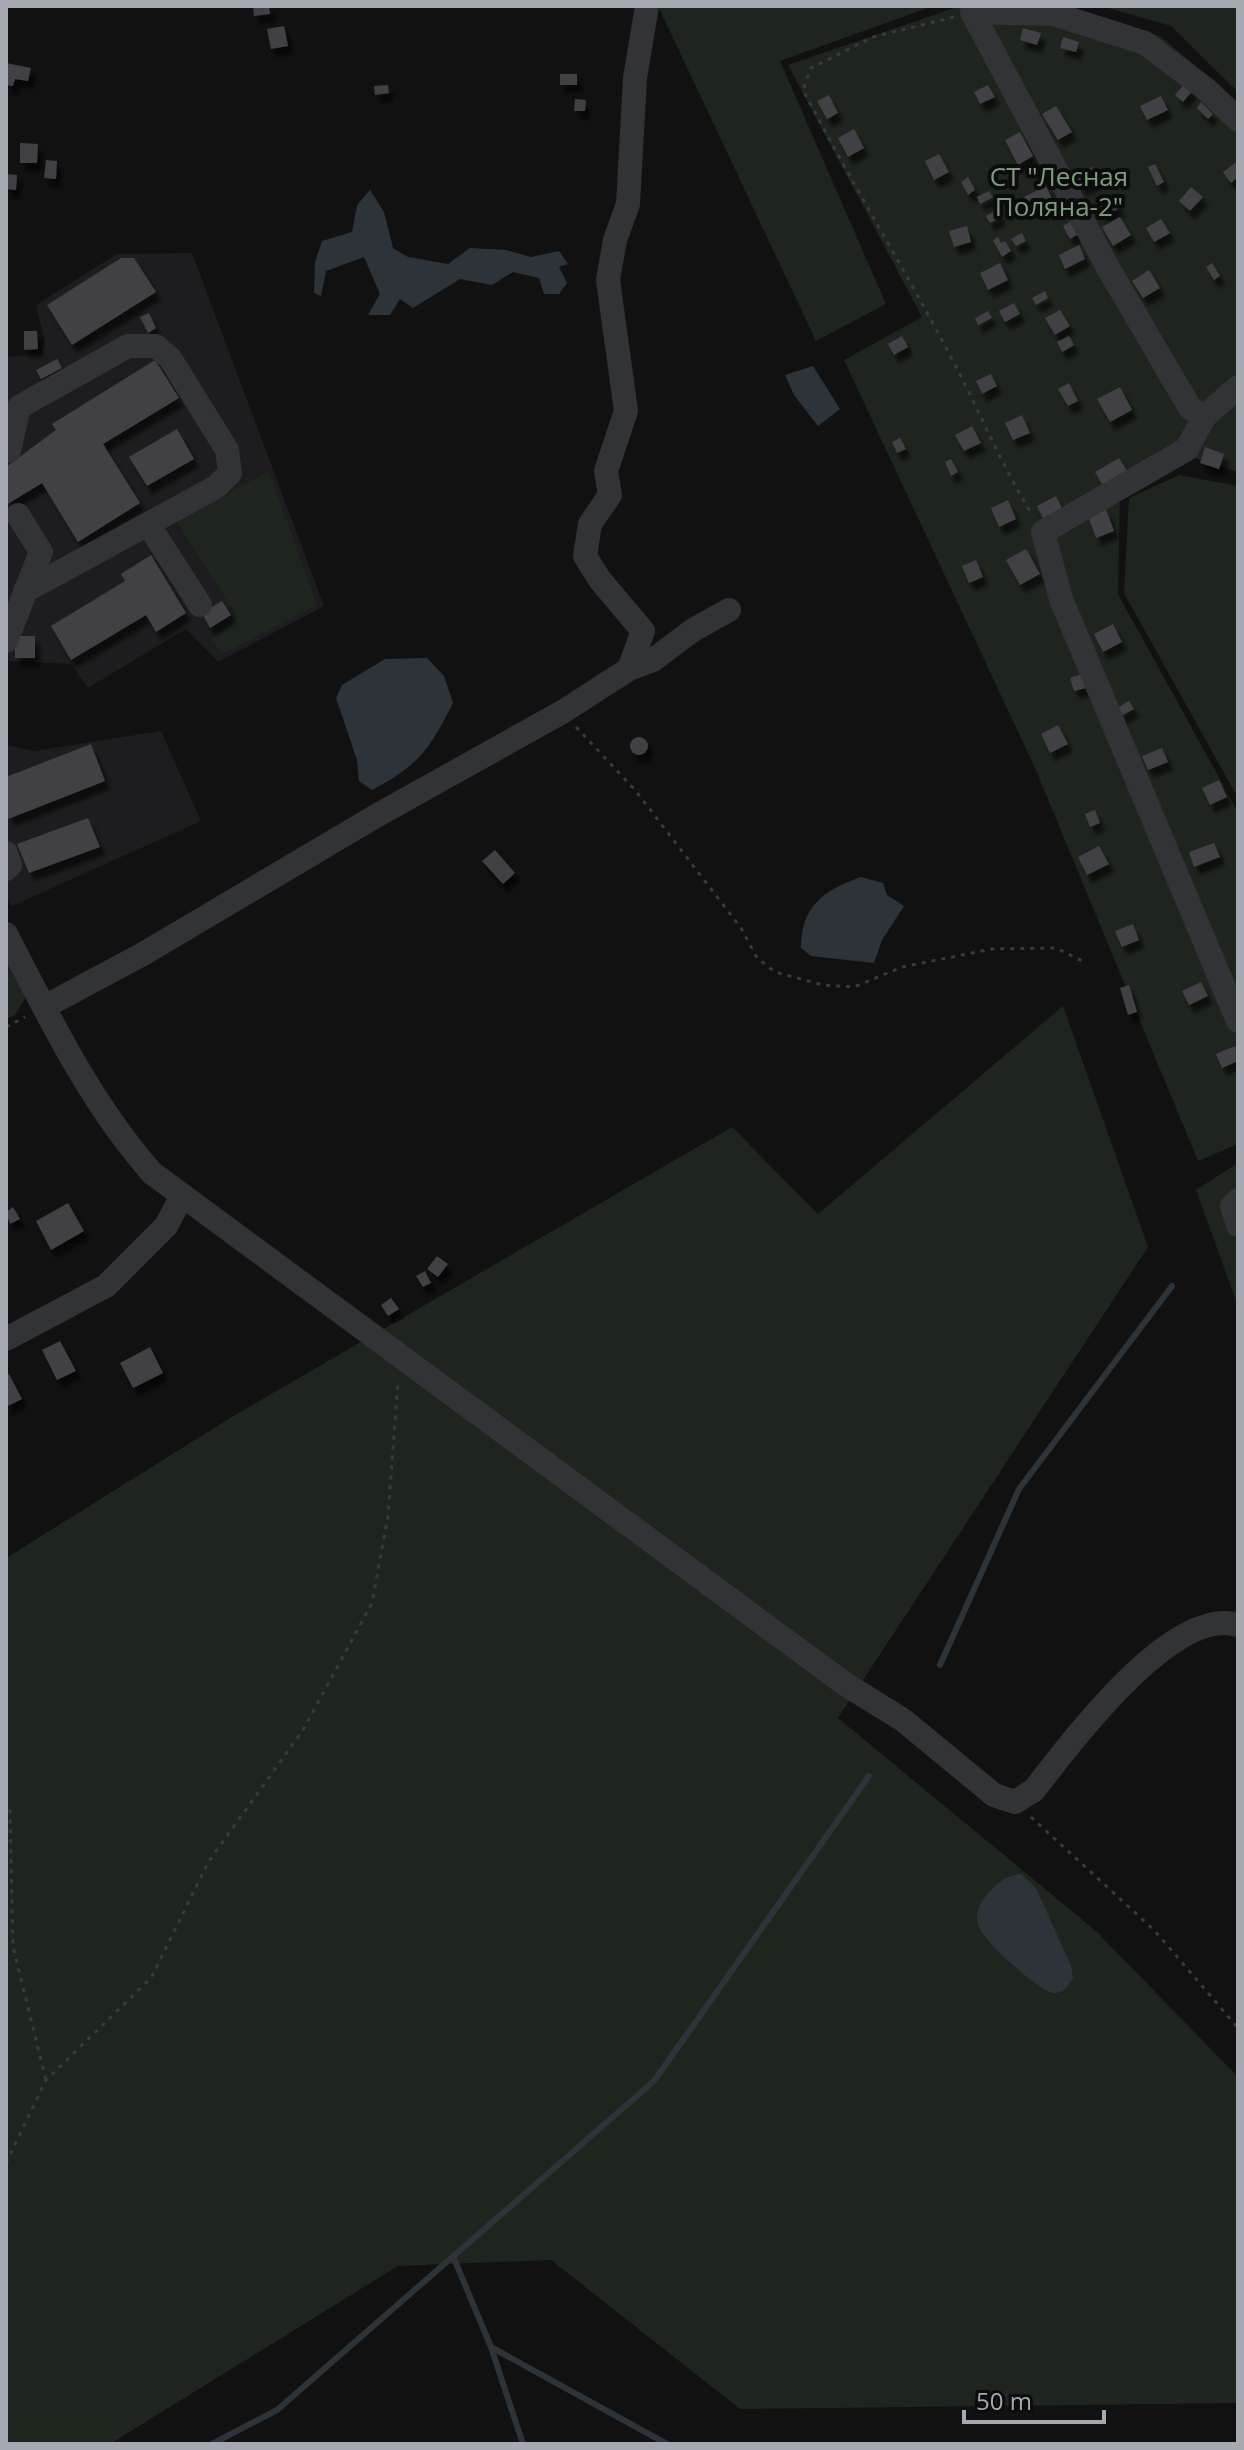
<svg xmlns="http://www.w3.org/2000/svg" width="1244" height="2450" font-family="'Open Sans',sans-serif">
  <defs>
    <filter id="shadow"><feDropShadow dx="5" dy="8" stdDeviation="2" flood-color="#0009"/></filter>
  </defs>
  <rect width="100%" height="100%" fill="#111112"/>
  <g fill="#1d1d1f">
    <path d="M192,253L324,606L218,662L186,629L88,688L71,664L6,661V357L41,354L45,342L36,305L117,254Z"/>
    <path d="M161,731L201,821L12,906L6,896V745L34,751Z"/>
  </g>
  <g fill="#1e251e">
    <path d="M658,6H933L780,61L886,304L816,341Z"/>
    <path d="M960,6H1065L1160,36L1238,102V472L1188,456L1120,494L1118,594L1238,812V1144L1198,1161L1035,768L844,360L922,317L788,65Z"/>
    <path d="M1101,6H1238V92L1171,26Z"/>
    <path d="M269,472L317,605L223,654L211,638L238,618L175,519Z"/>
    <path d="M1179,475L1238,486V798L1124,593L1129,498Z"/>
    <path d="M6,955L27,995L15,1015L6,1019Z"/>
    <path d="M1063,1006L1148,1247L838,1718L1096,1931L1238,2077V2403L740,2409L551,2260L398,2266L110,2444H6V1558L230,1418L732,1127L818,1214Z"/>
    <path d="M1238,1163V1306L1196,1190Z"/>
  </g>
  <g fill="#2c343a">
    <path d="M370,190L384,212L393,248L408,257L448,264L470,248L506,250L531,257L559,251L568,264L559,267L567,283L559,294H544L539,278L513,272L492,285L460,279L413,308L400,299L390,315H368L380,294L364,257L326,271L321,296L314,293L315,262L322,241L352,232L357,205Z"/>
    <path d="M813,366L840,409L818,426L794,395L785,375Z"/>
    <path d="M427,658L444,676L453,703C429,750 419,765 372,790L359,781L357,760L336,698L342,685L385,659Z"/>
    <path d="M861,877L883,883L887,895L904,906L882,940L874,963L811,956L801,948C801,906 824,890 861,877Z"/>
    <path d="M1021,1874L1036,1888L1071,1966L1073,1978C1069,1986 1063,1993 1054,1993C1039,1992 984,1941 979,1927C974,1913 980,1903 989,1892C997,1883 1008,1875 1021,1874Z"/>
  </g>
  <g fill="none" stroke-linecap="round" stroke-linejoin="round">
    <g stroke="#2c343a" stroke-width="6">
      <path d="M940,1665L1019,1489L1172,1286"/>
      <path d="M453,2256L491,2347L667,2444"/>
      <path d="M491,2347L523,2444"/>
      <path d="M212,2444L277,2410L654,2081L869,1776"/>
    </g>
  </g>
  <g fill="#404145" filter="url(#shadow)">
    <path d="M269,6L270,14L254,16L253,7Z"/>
    <path d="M284,26L288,46L271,49L267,29Z"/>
    <path d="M1023,28L1041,33L1037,45L1020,40Z"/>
    <path d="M1063,37L1079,42L1076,52L1060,48Z"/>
    <path d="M6,63L31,68L28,81L15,79L13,86L6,85Z"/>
    <rect x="560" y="74" width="17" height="11"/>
    <path d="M1185,83L1193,90L1183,102L1175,95Z"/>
    <path d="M388,85L389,93L375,95L374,86Z"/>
    <path d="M988,85L995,97L980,104L974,92Z"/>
    <path d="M829,95L838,113L827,119L817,101Z"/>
    <path d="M1161,96L1168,110L1147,120L1140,106Z"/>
    <path d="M575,99L586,100L585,111H574Z"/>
    <path d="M1201,102L1213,114L1208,119L1197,108Z"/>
    <path d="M1056,106L1072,132L1058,140L1042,114Z"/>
    <path d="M854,129L864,148L848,157L838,138Z"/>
    <path d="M1020,132L1033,156L1018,165L1005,140Z"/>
    <path d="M20,143L38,144L37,163H20Z"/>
    <path d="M939,154L949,172L934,180L925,161Z"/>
    <path d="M46,160L57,161L56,179L44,178Z"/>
    <path d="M1238,161V177L1231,183L1223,172Z"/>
    <path d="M1155,164L1164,182L1157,186L1148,167Z"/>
    <path d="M1092,167L1099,180L1081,188L1075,175Z"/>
    <path d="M6,174L17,175L16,190L6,189Z"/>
    <path d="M968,177L975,190L968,195L961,182Z"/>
    <path d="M1046,186L1052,199L1030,209L1024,197Z"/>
    <path d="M1191,187L1203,197L1190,211L1179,201Z"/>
    <path d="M989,191L993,197L980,204L977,197Z"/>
    <path d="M1115,199L1120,208L1104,216L1099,207Z"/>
    <path d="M997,210L1001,217L990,223L986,216Z"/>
    <path d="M1120,217L1131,235L1113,246L1102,227Z"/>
    <path d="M1075,219L1082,232L1070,239L1063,226Z"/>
    <path d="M1161,219L1170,233L1154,242L1146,228Z"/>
    <path d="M967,226L971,242L954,247L949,231Z"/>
    <path d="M1022,233L1026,241L1016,246L1011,239Z"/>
    <path d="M998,237L1001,243L1005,241L1011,251L1002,257L993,240Z"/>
    <path d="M1079,245L1085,259L1065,269L1059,255Z"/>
    <path d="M121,258H134L156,292L72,345L47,305Z"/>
    <path d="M1000,263L1008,280L988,290L980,273Z"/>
    <path d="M1212,263L1220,276L1214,280L1206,267Z"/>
    <path d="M1149,270L1160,288L1143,298L1132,281Z"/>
    <path d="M1045,291L1048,298L1036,305L1032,298Z"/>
    <path d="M1014,303L1020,314L1005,322L999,311Z"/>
    <path d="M1060,310L1070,326L1055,335L1045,318Z"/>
    <path d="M988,311L992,318L978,325L975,318Z"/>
    <path d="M149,313L156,328L148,333L140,317Z"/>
    <path d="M24,331H37L38,349L24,350Z"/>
    <path d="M902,336L908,347L894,355L888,344Z"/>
    <path d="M1069,336L1074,345L1062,352L1057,342Z"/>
    <path d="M57,359L62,368L41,379L36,370Z"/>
    <path d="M155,360L179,398L103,444L140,503L78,542L42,483L6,505V467L56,430L52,424Z"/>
    <path d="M991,374L997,386L982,394L976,381Z"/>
    <path d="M1069,383L1078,401L1068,406L1058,389Z"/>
    <path d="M1120,387L1132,410L1110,422L1097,399Z"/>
    <path d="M1022,415L1030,433L1013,440L1005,423Z"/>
    <path d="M972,426L981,443L964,451L955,435Z"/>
    <path d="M177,429L194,459L147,486L129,457Z"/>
    <path d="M900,438L906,449L897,453L892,442Z"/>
    <path d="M1205,447L1224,454L1219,469L1200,463Z"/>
    <path d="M1119,458L1127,471L1103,486L1095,472Z"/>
    <path d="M951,459L958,472L951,476L945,462Z"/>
    <path d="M1056,496L1062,508L1043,518L1037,506Z"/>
    <path d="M1008,500L1016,519L999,527L991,508Z"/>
    <path d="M1106,509L1114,531L1096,538L1088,516Z"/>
    <path d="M1026,549L1040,574L1020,585L1006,560Z"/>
    <path d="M151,555L186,613L156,632L146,615L71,660L51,626L125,581L121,574Z"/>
    <path d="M976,560L983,577L969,583L962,566Z"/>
    <path d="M222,601L231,615L210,628L202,613Z"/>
    <path d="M1113,624L1122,642L1103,652L1094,634Z"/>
    <rect x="15" y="636" width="20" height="22"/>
    <path d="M1082,674L1086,688L1074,691L1070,678Z"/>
    <path d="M1129,701L1134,709L1121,716L1117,708Z"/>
    <path d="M1058,725L1068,744L1050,753L1041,734Z"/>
    <circle cx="639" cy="746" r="9"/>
    <path d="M91,744L105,781L8,819L6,777Z"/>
    <path d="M1162,748L1168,762L1148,770L1142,756Z"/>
    <path d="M1219,780L1227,797L1210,805L1202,788Z"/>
    <path d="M1095,810L1100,823L1090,827L1085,814Z"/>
    <path d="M88,818L100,847L29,873L17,844Z"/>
    <path d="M1214,843L1220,857L1194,867L1189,852Z"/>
    <path d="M1099,846L1109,864L1087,875L1078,857Z"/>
    <path d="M495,850L515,873L503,884L482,861Z"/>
    <path d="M1133,924L1139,940L1122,947L1115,931Z"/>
    <path d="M1201,982L1208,996L1189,1005L1182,991Z"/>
    <path d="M1129,985L1137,1012L1128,1015L1120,988Z"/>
    <path d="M1235,1046L1238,1061L1222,1068L1216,1054Z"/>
    <path d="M68,1203L84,1231L51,1250L36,1221Z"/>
    <path d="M13,1207L20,1219L10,1224L6,1212Z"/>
    <path d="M437,1256L448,1264L438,1277L427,1269Z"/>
    <path d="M425,1271L431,1283L423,1287L416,1276Z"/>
    <path d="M391,1298L399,1309L388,1316L381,1305Z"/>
    <path d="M60,1341L76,1371L57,1380L42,1350Z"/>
    <path d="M150,1347L163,1373L133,1388L120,1363Z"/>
    <path d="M9,1374L22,1399L6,1407V1376Z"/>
  </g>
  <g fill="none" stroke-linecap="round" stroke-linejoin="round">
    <g stroke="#393a3e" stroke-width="3" stroke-dasharray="4 6" stroke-linecap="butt">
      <path d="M954,17L873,37L811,68L803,90C851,182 906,271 954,363C981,414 1002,467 1033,516"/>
      <path d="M576,727L635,790L741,928L757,958L775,972L823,985L854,987L902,967L992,949L1056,948L1084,962"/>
      <path d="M6,1027L25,1017"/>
      <path d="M6,1800L10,1811L13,1947L46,2080"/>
      <path d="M1031,1817L1155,1931L1238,2028"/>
      <path d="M6,2163L46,2080L151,1978L209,1861L303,1730L372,1603L388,1516L398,1381"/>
    </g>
    <g stroke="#323337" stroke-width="24">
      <path d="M1238,387L1204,417L1187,449L1043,532L1061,599L1238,1021"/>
      <path d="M1204,417L1190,408L1107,266L972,12L1054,14L1145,43L1207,90L1238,120"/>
      <path d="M9,451L19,407L128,346H156L170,358L227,450L230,473L216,487L25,591"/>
      <path d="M148,524L200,605"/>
      <path d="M6,641L41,552L18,515"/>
      <path d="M629,669L643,631L600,580L585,556L590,524L610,495L606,471L626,411L608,280L615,240L628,204L635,78L647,6"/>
      <path d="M6,853L10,865L6,869"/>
      <path d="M6,934C49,1017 90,1103 152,1173L845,1684L903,1720L994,1795L1015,1802L1034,1790C1071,1743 1172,1605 1238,1625"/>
      <path d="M46,1006L143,954L376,816L564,711L629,669L653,660L693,630L729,610"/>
      <path d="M1238,1200L1232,1206L1238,1225"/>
      <path d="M6,1339L106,1286L166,1226L182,1196"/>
    </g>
  </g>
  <g text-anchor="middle" stroke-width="8" stroke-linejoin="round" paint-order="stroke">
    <g font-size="26" fill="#7c9b7d" stroke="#0c0c0d">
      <text x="1059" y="186">СТ "Лесная<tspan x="1059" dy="30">Поляна-2"</tspan></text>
    </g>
  </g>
  <rect width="1244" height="2450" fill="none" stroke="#a4a9b2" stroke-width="16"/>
  <path d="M964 2410v12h140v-12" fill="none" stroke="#a4a9b2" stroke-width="4"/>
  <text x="976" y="2410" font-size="24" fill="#a4a9b2" stroke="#0c0c0d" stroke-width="6" paint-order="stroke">50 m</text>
</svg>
